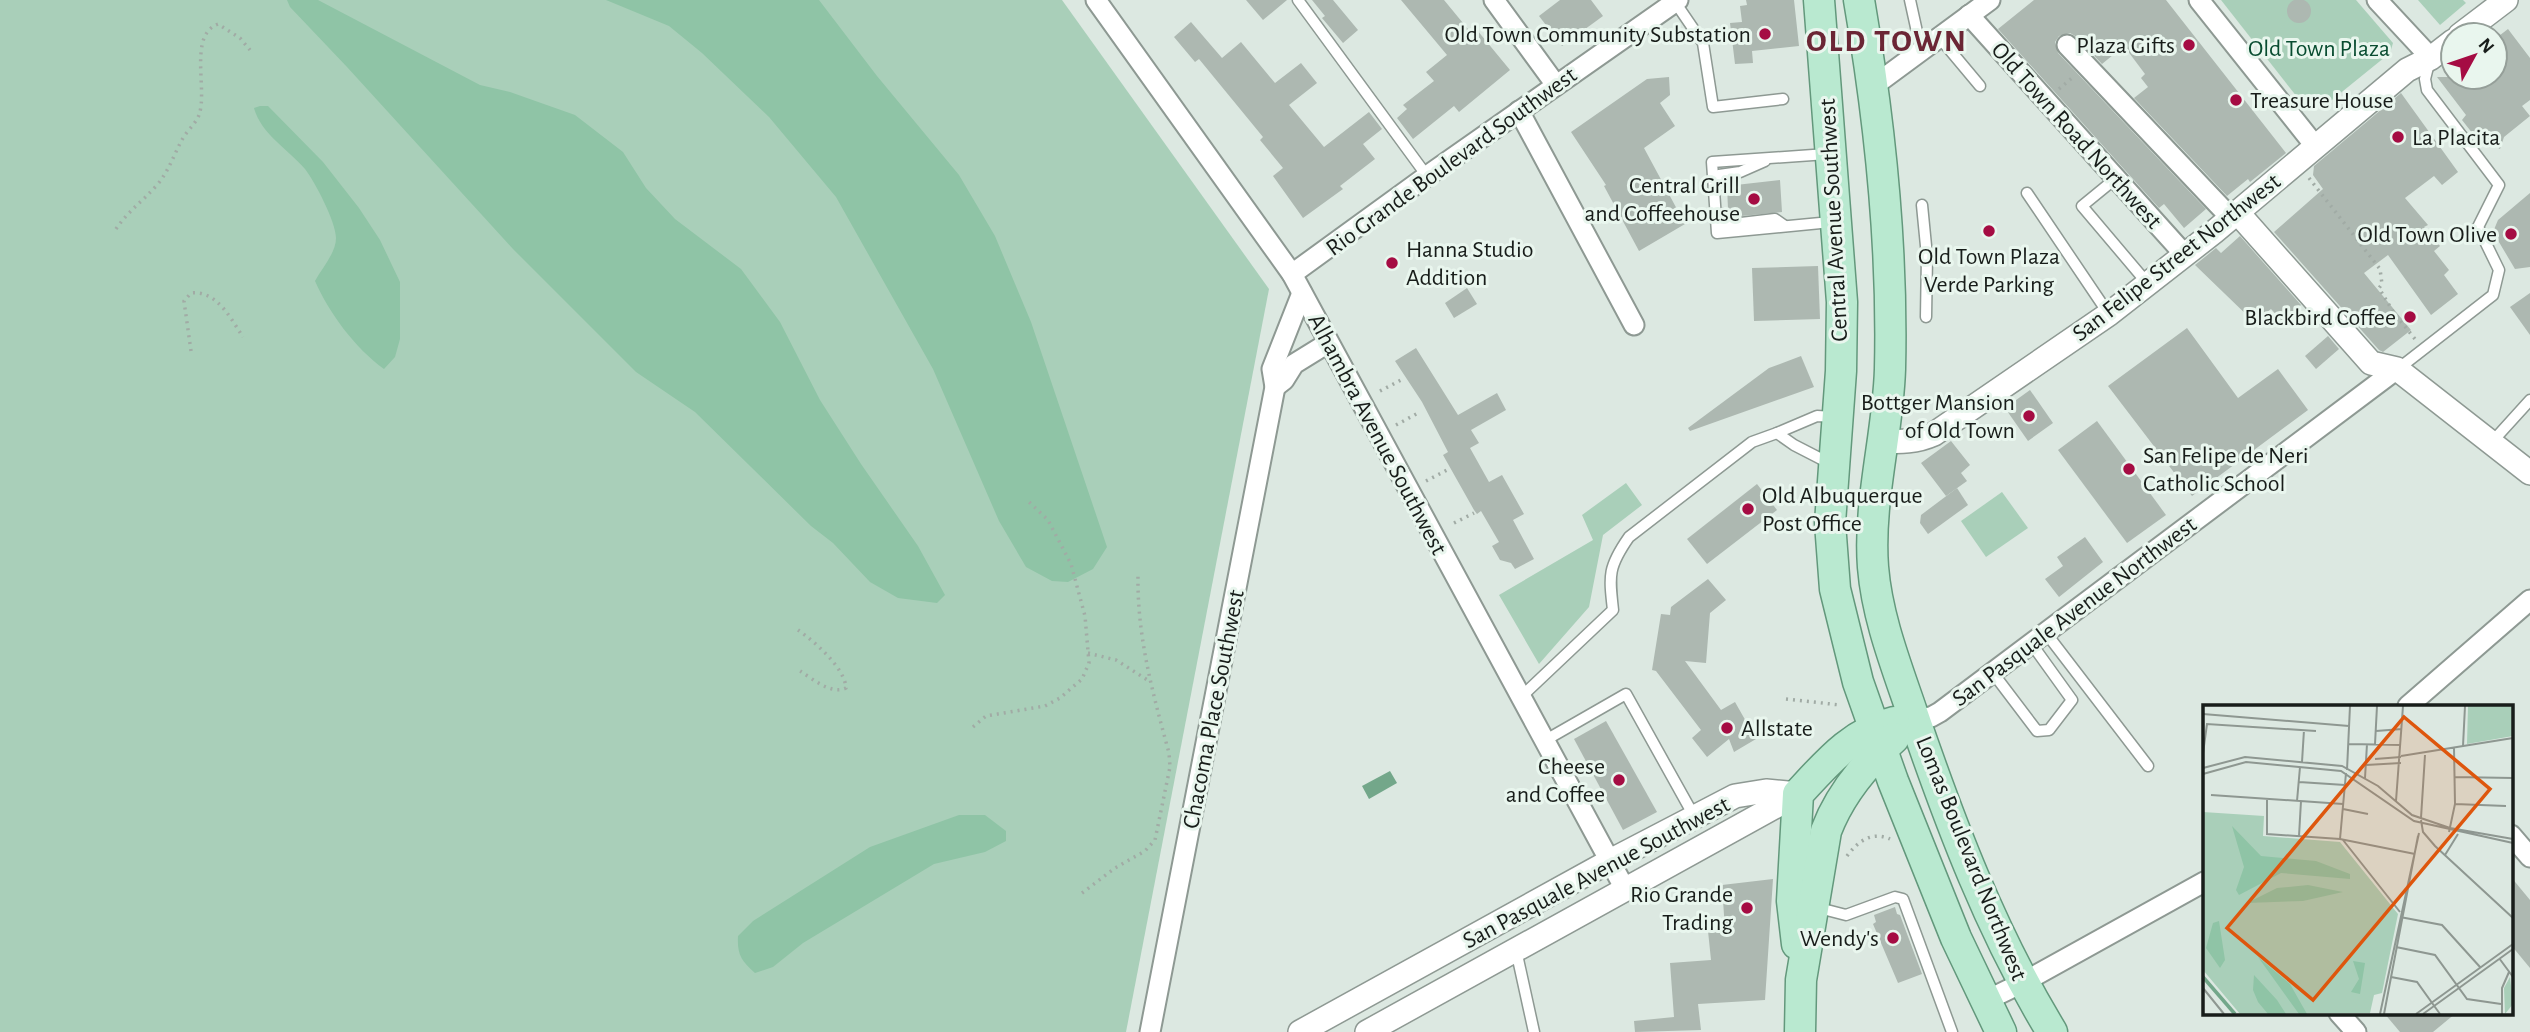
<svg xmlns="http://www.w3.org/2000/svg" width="2530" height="1032" font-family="'Alegreya Sans',sans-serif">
  <rect width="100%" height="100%" fill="#dce8e1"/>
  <g fill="#a9cfb9">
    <path d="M0,0H1062L1269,289L1126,1032H0Z"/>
    <path d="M2221,0H2356L2393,43L2390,53L2327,104L2301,102Z"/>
    <path d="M2418,0H2463L2466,3L2440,25Z"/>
    <path d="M1626,483L1642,505L1603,535L1589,607L1539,664L1499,595L1593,540L1582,515Z"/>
    <path d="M2002,492L2028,528L1986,557L1961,521Z"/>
  </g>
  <g fill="#8fc4a6">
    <path d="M287,0H318L480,85L510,92L575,115L623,152L646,188L675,219L741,269L780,322L820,400L861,464L918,546L945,595L937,603L898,598L870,582L833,543L811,526L695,412L636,372L513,249L347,67L290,7Z"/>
    <path d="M606,0H819L877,76L959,175L995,236L1031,322L1107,547L1093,569L1068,582L1052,581L1026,567L999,521L933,369L836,197L769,117L702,53L669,26Z"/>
    <path d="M260,106H268L323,162L359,208L380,240L400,282V339L395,357L384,369C355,348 329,313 315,281C322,268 336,253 336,238C336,222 315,182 305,169C288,149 261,134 254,108Z"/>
    <path d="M959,815H985L1006,831V841L985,852L934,864L803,943L773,967L755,973C741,961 737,954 738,936L753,921L870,847Z"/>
  </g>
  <path fill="#73a78a" d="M1390,771L1397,783L1369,799L1362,786Z"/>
  <g fill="#adb8b1">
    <circle cx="2299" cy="11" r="12"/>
    <path d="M1246,0H1287L1263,20Z"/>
    <path d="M1312,0H1333L1358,30L1343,43L1322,18L1325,16Z"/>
    <path d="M1401,0H1444L1472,34L1477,30L1510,70L1459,112L1454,106L1413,139L1397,118L1407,109L1403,105L1434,81L1426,72L1447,55Z"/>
    <path d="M1560,0H1591L1603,16L1562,46L1539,16Z"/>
    <path d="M1746,0H1794L1799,46L1752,51L1753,63L1735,64L1730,23L1742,22L1740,6L1747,5Z"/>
    <path d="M2034,0H2166L2286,153L2250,182L2248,179L2227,196L2134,98L2148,87L2141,78L2145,74L2124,46L2102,64L2075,36L2070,33L2059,36L2055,42L2058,53L2206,209L2184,228L2164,204L2159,208L1998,29Z"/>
    <path d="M1191,22L1222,58L1241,42L1275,83L1301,63L1317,83L1289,105L1324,147L1369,112L1382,129L1363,144L1375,159L1340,186L1343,189L1303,218L1273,176L1283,168L1260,140L1263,137L1199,59L1195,62L1174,37Z"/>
    <path d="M2508,29L2530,58V100L2522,106L2530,116L2504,137L2500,149L2473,134L2462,120L2466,115L2437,77H2495V39Z"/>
    <path d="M1669,77L1670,95L1660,103L1675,126L1644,148L1685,224L1639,251L1604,186L1606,185L1571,132L1647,79Z"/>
    <path d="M2401,93L2458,172L2442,185L2434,176L2405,198L2428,225L2424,227L2440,246L2434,251L2449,270L2444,275L2458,294L2431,315L2388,255L2364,273L2411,330L2383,352L2379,350L2274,232L2323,189L2313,175L2314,166Z"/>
    <path d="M1780,180L1782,212L1731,217L1728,209L1727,186Z"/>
    <path d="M2530,193V267L2515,269L2493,232L2498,220Z"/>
    <path d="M2240,236L2301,305L2282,321L2271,309L2254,322L2195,265L2216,248L2221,253Z"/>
    <path d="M1818,266L1820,319L1754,321L1752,268Z"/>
    <path d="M1467,288L1477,304L1454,318L1445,303Z"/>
    <path d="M2530,293V335L2510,307Z"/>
    <path d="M2187,328L2238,398L2278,369L2308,410L2192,496L2108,386Z"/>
    <path d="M2328,336L2339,349L2316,369L2305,356Z"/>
    <path d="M1416,348L1458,415L1497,393L1506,410L1471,430L1479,443L1470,448L1489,482L1502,475L1524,514L1513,520L1534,559L1515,569L1511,563L1500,560L1492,546L1499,542L1481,511L1477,514L1474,510L1443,455L1448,452L1422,402L1395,361Z"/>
    <path d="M1801,356L1814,387L1690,431L1688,428L1769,368Z"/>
    <path d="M2030,390L2053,423L2028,441L2005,408Z"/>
    <path d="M2097,421L2166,515L2127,543L2058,450Z"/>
    <path d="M1951,441L1970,465L1961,473L1967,481L1946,496L1921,463Z"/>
    <path d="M1757,484L1777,510L1707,564L1687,539Z"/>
    <path d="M1957,488L1968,505L1928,534L1920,523L1921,515Z"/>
    <path d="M2085,537L2103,562L2059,597L2045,579L2063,566L2057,557Z"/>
    <path d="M1708,579L1726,600L1710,613L1706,663L1685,661L1721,710L1735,702L1756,739L1734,752L1729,739L1707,757L1692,738L1701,730L1656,671L1652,670L1661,614L1670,615L1671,607Z"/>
    <path d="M1606,721L1657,812L1623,830L1574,739Z"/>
    <path d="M2511,877L2530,900V968L2511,945Z"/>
    <path d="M1773,879L1765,1000L1698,1004L1701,1030L1635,1032L1634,1021L1674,1017L1670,963L1711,960L1708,931L1725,930L1722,885Z"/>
    <path d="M1895,907L1897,914L1900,915L1922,974L1898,983L1873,924L1876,922L1874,915Z"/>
    <path d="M2384,1013H2456L2433,1032H2400Z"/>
  </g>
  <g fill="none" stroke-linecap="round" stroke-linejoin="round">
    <defs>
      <g id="service">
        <path d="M1298,0L1427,176"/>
        <path d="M1910,0L1921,50"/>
        <path d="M1675,2L1703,43L1713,107L1783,99"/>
        <path d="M1939,37L1980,86"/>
        <path d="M1827,154L1712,162L1717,233L1831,222"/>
        <path d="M2115,179L2082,206L2148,284"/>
        <path d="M1720,185L1719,175L1740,172L1765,161"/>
        <path d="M2027,193L2108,313"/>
        <path d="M1922,205L1927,256L1926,317"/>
        <path d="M1723,214L1724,225L1775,219L1785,226"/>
        <path d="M2398,369L2493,295L2499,270L2478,227L2499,185L2427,90L2425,79L2429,63"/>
        <path d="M2492,442L2530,400"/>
        <path d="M1829,463L1794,445L1777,433L1817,416L1834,417"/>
        <path d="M2046,633L2148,766"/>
        <path d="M1993,673L2037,731L2049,730L2072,700L2031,643"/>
        <path d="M1521,697L1613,610C1609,575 1608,567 1629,537L1752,442L1777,433"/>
        <path d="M1544,741L1626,694L1694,816"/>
        <path d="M1815,907L1846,915L1895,897L1903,899L1952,1032"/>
        <path d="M1516,950L1534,1032"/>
      </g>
      <g id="minor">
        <path d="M1096,0L1292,274L1625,889"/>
        <path d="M1494,0L1556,85"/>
        <path d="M2199,0L2316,147"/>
        <path d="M2377,0L2431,58"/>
        <path d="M1969,15L2185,255"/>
        <path d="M2067,45L2230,217"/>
        <path d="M1872,87L1990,0"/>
        <path d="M1519,111L1634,325"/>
        <path d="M1292,274L1427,176L1678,0"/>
        <path d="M1275,387L1284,380L1294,364L1328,343"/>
        <path d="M2408,706L2530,600"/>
        <path d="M1915,719L1931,717L1940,712L2397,369"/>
        <path d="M2511,835L2530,857"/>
        <path d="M1985,1001L2022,983L2204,882"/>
        <path d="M2339,1013L2356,1032"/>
        <path d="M1150,1032L1275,387L1272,369L1302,293"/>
      </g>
      <g id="tertiary">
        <path d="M2460,35L2506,0"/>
        <path d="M2237,212L2371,363L2397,369L2530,473"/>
        <path d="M1882,441C1901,442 1916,442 1934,434L2109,314L2214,232L2407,70L2431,58L2453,41"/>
        <path d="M1300,1032L1610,861L1735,796L1766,791L1798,794"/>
        <path d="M1367,1032L1798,794"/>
      </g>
      <g id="primary">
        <path d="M1819,0L1842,302L1841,371L1830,523L1835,589L1858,682L1893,781L1956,938L2001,1032"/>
        <path d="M1859,0C1880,122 1893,246 1890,369C1888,435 1868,501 1873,567C1877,617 1896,665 1912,712C1950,823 1991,932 2052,1032"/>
        <path d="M1797,944L1792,901L1798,794C1826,764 1852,732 1894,722"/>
        <path d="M1800,1032L1801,980L1826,831C1840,794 1864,765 1894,738"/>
      </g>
    </defs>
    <use href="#service" stroke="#8e9993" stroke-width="13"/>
    <use href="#minor" stroke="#8e9993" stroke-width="23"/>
    <use href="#tertiary" stroke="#8e9993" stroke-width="26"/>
    <use href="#primary" stroke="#63987c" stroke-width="33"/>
    <g stroke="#a1aba5" stroke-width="3.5" stroke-dasharray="2 5" stroke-linecap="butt">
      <path d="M2059,89L2072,78"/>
      <path d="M2309,178L2380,269L2382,284L2379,288L2394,313L2415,339"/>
      <path d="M116,229C129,210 142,202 157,185C169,171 174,154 183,138C188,130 196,123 199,115C208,90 188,35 218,24L240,38L250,50"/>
      <path d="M191,351L184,301L191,293C217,290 231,319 243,337"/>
      <path d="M1380,391L1403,379"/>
      <path d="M1396,425L1420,412"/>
      <path d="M1426,481L1449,469"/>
      <path d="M1454,523L1474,513"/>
      <path d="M798,630C814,641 845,668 846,688C831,695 813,679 800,671"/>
      <path d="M1088,653L1116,660L1149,681"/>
      <path d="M1786,699L1840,705"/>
      <path d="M973,727L986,716L1045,706L1060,698L1082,679L1089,663L1085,616L1071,564L1048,520L1028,501"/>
      <path d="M1847,856C1858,841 1872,831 1890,839"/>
      <path d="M1082,893L1115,868L1145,851L1155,840L1170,767L1169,753C1153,694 1137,637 1138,575"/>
    </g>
    <use href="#service" stroke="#fff" stroke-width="10"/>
    <use href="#minor" stroke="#fff" stroke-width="19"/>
    <use href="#tertiary" stroke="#fff" stroke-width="23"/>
    <use href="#primary" stroke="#b9e9d0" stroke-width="30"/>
  </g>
  <g fill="#a50c43" stroke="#e9f6ee" stroke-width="2.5">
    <circle cx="1765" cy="34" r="7"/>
    <circle cx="2189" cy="45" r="7"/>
    <circle cx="2236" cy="100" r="7"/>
    <circle cx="2398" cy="137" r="7"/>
    <circle cx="1754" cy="199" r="7"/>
    <circle cx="1989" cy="231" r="7"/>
    <circle cx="2511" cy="234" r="7"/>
    <circle cx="1392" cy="263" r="7"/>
    <circle cx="2410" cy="317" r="7"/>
    <circle cx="2029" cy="416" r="7"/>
    <circle cx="2129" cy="469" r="7"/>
    <circle cx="1748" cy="509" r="7"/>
    <circle cx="1727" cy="728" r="7"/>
    <circle cx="1619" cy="780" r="7"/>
    <circle cx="1747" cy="908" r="7"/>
    <circle cx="1893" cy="938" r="7"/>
  </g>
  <g text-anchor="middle" stroke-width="6" stroke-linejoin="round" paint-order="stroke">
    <g font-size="24" fill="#181d1a" stroke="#e9f6ee" text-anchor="end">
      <text x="1751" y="42">Old Town Community Substation</text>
      <text x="2175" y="53">Plaza Gifts</text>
      <text x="2250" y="108" text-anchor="start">Treasure House</text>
      <text x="2412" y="145" text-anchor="start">La Placita</text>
      <text x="1740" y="193">Central Grill<tspan x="1740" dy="28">and Coffeehouse</tspan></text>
      <text x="2497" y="242">Old Town Olive</text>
      <text x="1406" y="257" text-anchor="start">Hanna Studio<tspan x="1406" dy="28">Addition</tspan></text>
      <text x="1989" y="264" text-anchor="middle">Old Town Plaza<tspan x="1989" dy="28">Verde Parking</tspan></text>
      <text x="2396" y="325">Blackbird Coffee</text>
      <text x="2015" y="410">Bottger Mansion<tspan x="2015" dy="28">of Old Town</tspan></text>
      <text x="2143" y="463" text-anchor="start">San Felipe de Neri<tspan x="2143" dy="28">Catholic School</tspan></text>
      <text x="1762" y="503" text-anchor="start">Old Albuquerque<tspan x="1762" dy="28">Post Office</tspan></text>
      <text x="1741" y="736" text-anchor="start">Allstate</text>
      <text x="1605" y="774">Cheese<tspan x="1605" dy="28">and Coffee</tspan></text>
      <text x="1733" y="902">Rio Grande<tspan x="1733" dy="28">Trading</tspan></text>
      <text x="1879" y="946">Wendy's</text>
    </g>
    <g font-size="24" fill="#084c30" stroke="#e9f6ee">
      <text x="2319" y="56">Old Town Plaza</text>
    </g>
    <g font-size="24" fill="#181d1a" stroke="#e9f6ee">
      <text transform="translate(2077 135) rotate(48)" y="8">Old Town Road Northwest</text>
      <text transform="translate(1451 161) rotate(-36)" y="8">Rio Grande Boulevard Southwest</text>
      <text transform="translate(1833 220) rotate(-93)" y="8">Central Avenue Southwest</text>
      <text transform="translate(2176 257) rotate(-38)" y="8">San Felipe Street Northwest</text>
      <text transform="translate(1378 434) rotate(62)" y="8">Alhambra Avenue Southwest</text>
      <text transform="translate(2074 611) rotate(-37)" y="8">San Pasquale Avenue Northwest</text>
      <text transform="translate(1213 709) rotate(-79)" y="8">Chacoma Place Southwest</text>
      <text transform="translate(1972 858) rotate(68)" y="8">Lomas Boulevard Northwest</text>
      <text transform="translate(1596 872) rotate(-28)" y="8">San Pasquale Avenue Southwest</text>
    </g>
    <g font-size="32" font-weight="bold" letter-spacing="2" fill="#6b2635" stroke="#e9f6ee">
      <text x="1887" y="51">OLD TOWN</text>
    </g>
  </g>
  <g transform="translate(2203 705)">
    <rect width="310" height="310" fill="#dce8e1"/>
    <path d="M265,1H310V31L264,39ZM0,107L61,111L60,131L137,137L195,209L179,288L171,290L167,308L37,309L0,265ZM307,272L310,299L302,309L301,283Z" fill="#a9cfb9"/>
    <path d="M29,121L58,151L113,156L147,169V174L78,168L36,190L33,185L41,162ZM105,180L140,187L100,196L44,198L74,183ZM16,216L22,255L17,263L3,243L10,218ZM55,252L87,279L104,309H96ZM150,256L162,258L157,289L148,287L156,274ZM51,270L74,295L83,309H65L55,297L50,285Z" fill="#8fc4a6"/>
    <path fill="none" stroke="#73a78a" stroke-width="3.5" d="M0,272L32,309"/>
    <path fill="none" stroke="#8e9791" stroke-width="2" d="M0,9L146,21M173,26L199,24M146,39L198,40M172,39L174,1M260,41L262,1M0,48L4,19L113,26M198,51L310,33M172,54L198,52M99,57L101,25M163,60L198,58M0,63L42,52L139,61L175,81L209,110L247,123L310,134M144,65L147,1M0,69L43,57L138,66L211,116L310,138M251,72L310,73M162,73L164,39M96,77L142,80M8,90L140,99M64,94V129L137,134L212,149M94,96L97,62M193,96L200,1M252,99L303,101M140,104L165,109M218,113L222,50M218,115L220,127L232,141L310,213M246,127L252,99L251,43M96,131L98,96M137,134L143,68M140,135L197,207M242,150L255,129M197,212L239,220L277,262M193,242L232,250L264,294L298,299M296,253L310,272M188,272L214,277L237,309M0,283L21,309M177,309L216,128M181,309L215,131M213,309L310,239M220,309L310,244M299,309V283L306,267"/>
    <path fill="#de560d" fill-opacity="0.15" stroke="#de560d" stroke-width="3.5" d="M201,12L287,84L110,295L24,223Z"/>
    <rect width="310" height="310" fill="none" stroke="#181d1a" stroke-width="3.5"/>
  </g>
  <g transform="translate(2474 56) rotate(50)"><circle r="33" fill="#e9f6ee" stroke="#959f99" stroke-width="2"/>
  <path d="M0-5L12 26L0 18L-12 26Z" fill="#a50c43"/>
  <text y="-10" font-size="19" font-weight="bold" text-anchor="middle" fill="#181d1a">N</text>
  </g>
</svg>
